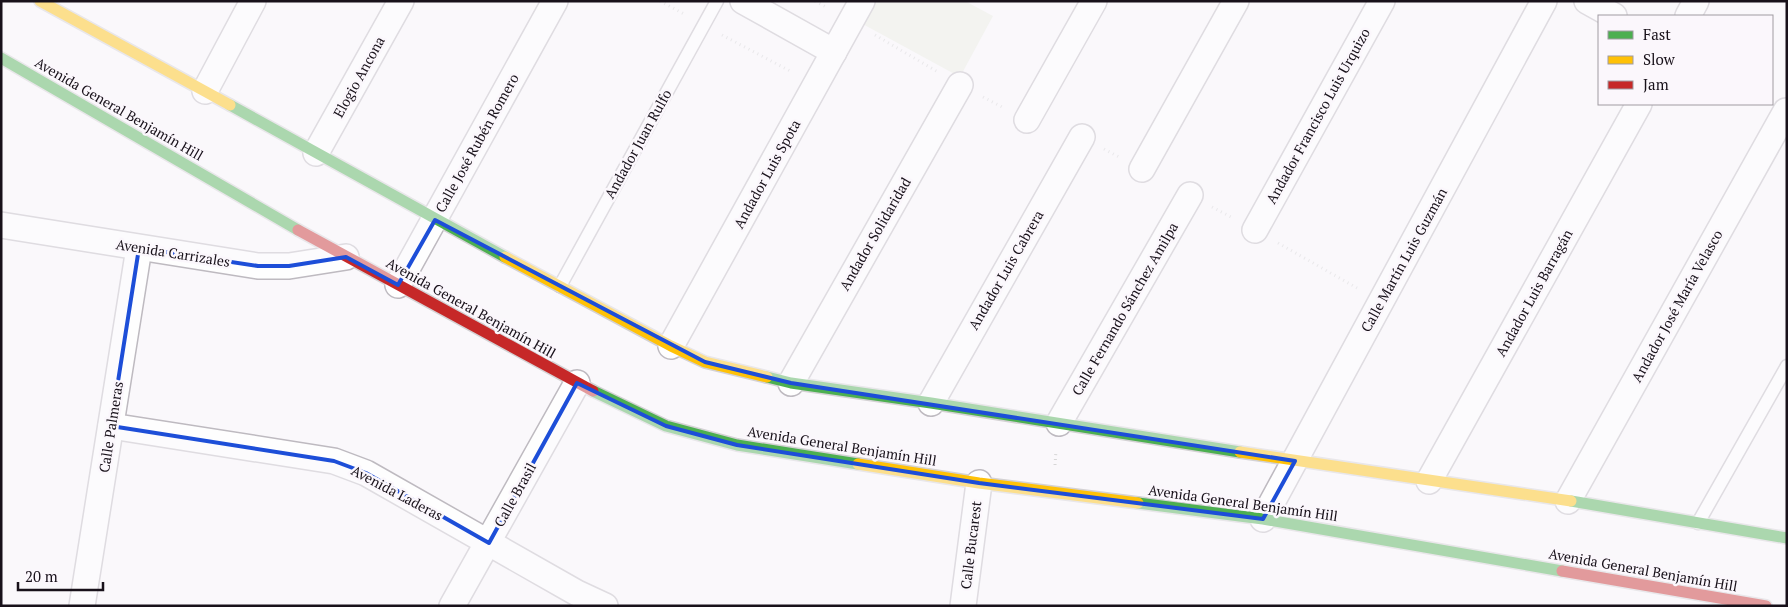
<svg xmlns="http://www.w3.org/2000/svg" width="1788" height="607" font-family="'PT Serif',serif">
  <rect width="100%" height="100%" fill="#faf8fb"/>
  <path fill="#ebeee2" d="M870,1H965L993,16L960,77L859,22Z"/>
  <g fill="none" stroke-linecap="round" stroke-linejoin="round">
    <defs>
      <g id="lane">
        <path d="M560,286L717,1"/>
        <path d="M1698,523L1787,366"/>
      </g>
      <g id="street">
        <path d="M743,1L834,52"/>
        <path d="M1587,1L1614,16"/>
        <path d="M1688,16L1696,1"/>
        <path d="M205,91L253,1"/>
        <path d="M1027,120L1094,1"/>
        <path d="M316,153L401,1"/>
        <path d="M1142,169L1236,1"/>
        <path d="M1,225L258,266H289L346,257"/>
        <path d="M1255,230L1382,1"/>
        <path d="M398,285L555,1"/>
        <path d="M671,346L862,1"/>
        <path d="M791,383L960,85"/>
        <path d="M931,403L1082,137"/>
        <path d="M1059,423L1190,195"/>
        <path d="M111,426L334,461L366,473L577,593L605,606"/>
        <path d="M1429,481L1639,104"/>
        <path d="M1568,501L1786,111"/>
        <path d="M1263,519L1544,1"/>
        <path d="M82,606L139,248"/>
        <path d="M452,606L577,383"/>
        <path d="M963,606L979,483"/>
      </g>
      <g id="fast">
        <path d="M1,58L298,230"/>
        <path d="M230,105L505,257"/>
        <path d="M767,377L791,383L931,403L1240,452"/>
        <path d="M593,391L666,426L737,445L858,464"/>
        <path d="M1571,501L1787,538"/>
        <path d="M1138,503L1263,519L1562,571"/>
      </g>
      <g id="slow">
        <path d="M40,1L230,105"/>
        <path d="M505,257L671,346L705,362L767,377"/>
        <path d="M1240,452L1571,501"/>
        <path d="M858,464L979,483L1138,503"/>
      </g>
      <g id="jam">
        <path d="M298,230L593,391"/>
        <path d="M1562,571L1766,606"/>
      </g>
    </defs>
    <use href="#lane" stroke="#bebac0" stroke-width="15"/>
    <use href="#street" stroke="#bebac0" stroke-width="28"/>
    <use href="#fast" stroke="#d4d2d4" stroke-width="14"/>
    <use href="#slow" stroke="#d4d2d4" stroke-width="14"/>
    <use href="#jam" stroke="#d4d2d4" stroke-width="14"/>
    <g stroke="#d6d6d6" stroke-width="3" stroke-dasharray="1 4" stroke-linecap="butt">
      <path d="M660,1L686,15"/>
      <path d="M815,1L828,8"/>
      <path d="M722,35L792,72"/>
      <path d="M875,35L938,72"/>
      <path d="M983,97L1004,108"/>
      <path d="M1104,149L1119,157"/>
      <path d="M1212,207L1231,217"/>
      <path d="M1278,243L1357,288"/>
      <path d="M1055,465L1056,451"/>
    </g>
    <use href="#lane" stroke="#fefefe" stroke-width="12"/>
    <use href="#street" stroke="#fefefe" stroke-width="25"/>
    <use href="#fast" stroke="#4caf50" stroke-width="11"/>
    <use href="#slow" stroke="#ffc107" stroke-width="11"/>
    <use href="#jam" stroke="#c62828" stroke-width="11"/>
  </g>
  <path d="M0 0H1788V607H0ZM435,220L705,362L791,383L1295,461L1263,519L979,483L737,445L666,426L577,383L489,543L366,473L334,461L111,426L139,248L258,266H289L346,257L398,285Z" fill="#faf8fb" fill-opacity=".55" fill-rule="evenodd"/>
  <path fill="none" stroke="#1d4ed8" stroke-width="4" stroke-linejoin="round" d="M435,220L705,362L791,383L1295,461L1263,519L979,483L737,445L666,426L577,383L489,543L366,473L334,461L111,426L139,248L258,266H289L346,257L398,285Z"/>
  <g text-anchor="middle" stroke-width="5" stroke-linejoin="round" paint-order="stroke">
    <g font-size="14" fill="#18111a" stroke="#fbf7fc">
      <text transform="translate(359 77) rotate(-61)" y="5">Elogio Ancona</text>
      <text transform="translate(119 109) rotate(30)" y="5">Avenida General Benjamín Hill</text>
      <text transform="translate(1318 116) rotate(-61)" y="5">Andador Francisco Luis Urquizo</text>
      <text transform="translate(477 143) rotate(-61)" y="5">Calle José Rubén Romero</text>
      <text transform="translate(638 144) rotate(-61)" y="5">Andador Juan Rulfo</text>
      <text transform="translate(767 174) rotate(-61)" y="5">Andador Luis Spota</text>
      <text transform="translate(875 234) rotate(-60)" y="5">Andador Solidaridad</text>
      <text transform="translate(173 253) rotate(9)" y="5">Avenida Carrizales</text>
      <text transform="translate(1404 260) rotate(-61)" y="5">Calle Martín Luis Guzmán</text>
      <text transform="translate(1006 270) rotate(-60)" y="5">Andador Luis Cabrera</text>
      <text transform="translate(1534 293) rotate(-61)" y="5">Andador Luis Barragán</text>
      <text transform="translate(1677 306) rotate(-61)" y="5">Andador José María Velasco</text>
      <text transform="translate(471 308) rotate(29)" y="5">Avenida General Benjamín Hill</text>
      <text transform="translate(1125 309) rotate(-60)" y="5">Calle Fernando Sánchez Amilpa</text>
      <text transform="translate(111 427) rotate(-81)" y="5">Calle Palmeras</text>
      <text transform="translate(842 446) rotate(9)" y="5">Avenida General Benjamín Hill</text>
      <text transform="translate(397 493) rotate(28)" y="5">Avenida Laderas</text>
      <text transform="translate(515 495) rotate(-61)" y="5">Calle Brasil</text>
      <text transform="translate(1243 503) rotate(8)" y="5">Avenida General Benjamín Hill</text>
      <text transform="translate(971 545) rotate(-83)" y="5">Calle Bucarest</text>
      <text transform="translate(1643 570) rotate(10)" y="5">Avenida General Benjamín Hill</text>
    </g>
  </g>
  <rect width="1788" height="607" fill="none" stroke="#18111a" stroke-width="5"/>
  <rect x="1598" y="15" width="175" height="90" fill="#fbf7fc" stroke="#a09ba2"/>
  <rect x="1608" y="31" width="25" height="8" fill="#4caf50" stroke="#a09ba2"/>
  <text x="1643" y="40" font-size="15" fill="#18111a">Fast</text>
  <rect x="1608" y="56" width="25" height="8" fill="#ffc107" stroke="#a09ba2"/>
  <text x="1643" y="65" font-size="15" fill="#18111a">Slow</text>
  <rect x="1608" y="81" width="25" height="8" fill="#c62828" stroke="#a09ba2"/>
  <text x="1643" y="90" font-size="15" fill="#18111a">Jam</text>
  <path d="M18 582v8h85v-8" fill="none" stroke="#18111a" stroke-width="2.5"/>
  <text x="25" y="582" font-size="15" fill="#18111a" stroke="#fbf7fc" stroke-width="4" paint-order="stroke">20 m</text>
</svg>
